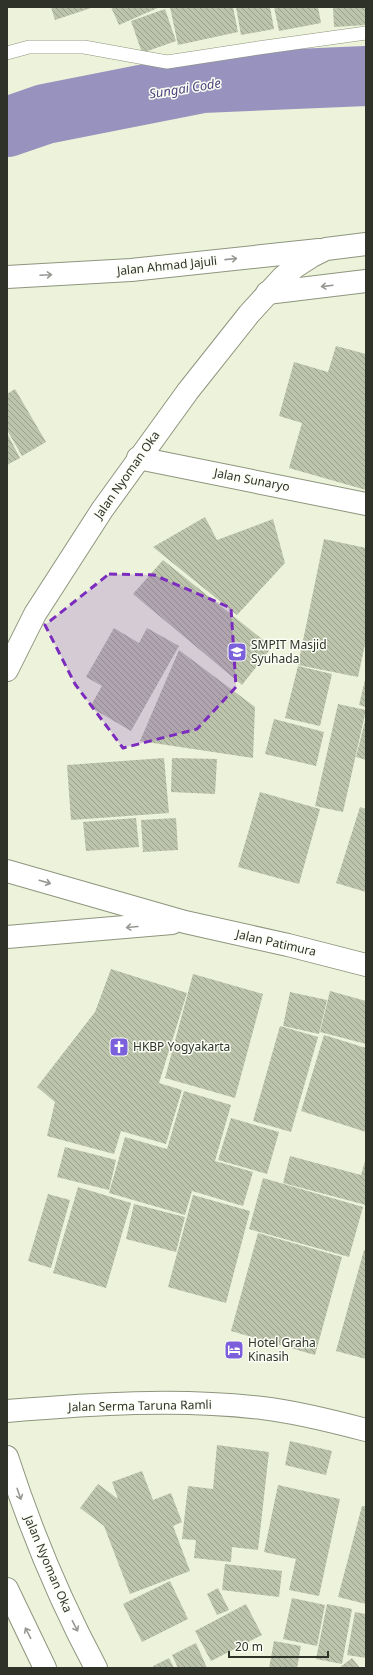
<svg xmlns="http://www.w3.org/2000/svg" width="373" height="1675" font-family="'Noto Sans',sans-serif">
  <defs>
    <pattern id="building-back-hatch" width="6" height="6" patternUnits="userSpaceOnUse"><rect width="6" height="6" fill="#bdc4ac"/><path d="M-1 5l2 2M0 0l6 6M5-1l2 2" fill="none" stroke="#9aa08c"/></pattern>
  </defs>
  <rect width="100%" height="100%" fill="#ecf3da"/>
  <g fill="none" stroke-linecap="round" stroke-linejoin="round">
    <path stroke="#9792be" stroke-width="60" d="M7,127L45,114L202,83L366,76"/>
  </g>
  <g fill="url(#building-back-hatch)">
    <path d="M51,7H94L55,20Z"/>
    <path d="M111,7H160L119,25Z"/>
    <path d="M170,7H233L238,32L178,45Z"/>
    <path d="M236,7H270L274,29L241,35Z"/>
    <path d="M274,7H318L321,23L279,31Z"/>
    <path d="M333,7H366V25L334,27Z"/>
    <path d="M165,9L176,41L142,53L131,21Z"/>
    <path d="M336,346L366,354V490L289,468L302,423L279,416L294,362L328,372Z"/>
    <path d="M15,389L46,442L22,456L7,430V394Z"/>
    <path d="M7,433L20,458L7,465Z"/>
    <path d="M205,517L217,540L273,519L285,563L237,615L153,547Z"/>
    <path d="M324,539L366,548V640L358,677L298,665Z"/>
    <path d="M163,560L272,647L242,685L133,594Z"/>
    <path d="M114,628L139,643L147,628L179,646L131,731L90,707L102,686L86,677Z"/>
    <path d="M179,650L255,707L253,758L140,741Z"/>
    <path d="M298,666L332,674L320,726L285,718Z"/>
    <path d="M365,680H366V707L359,705Z"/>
    <path d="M338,704L366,710L343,812L315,806Z"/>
    <path d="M274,719L324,732L316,766L265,754Z"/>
    <path d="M365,721H366V760L356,757Z"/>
    <path d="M164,758L169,813L71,820L67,765Z"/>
    <path d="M172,758L217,759L215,794L171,792Z"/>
    <path d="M260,792L320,809L299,884L238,867Z"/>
    <path d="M360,807L366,809V892L336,883Z"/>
    <path d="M136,818L139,847L86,851L83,822Z"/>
    <path d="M176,818L178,850L143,852L141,820Z"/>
    <path d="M111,969L187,993L159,1083L182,1090L166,1144L121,1131L114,1154L47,1136L55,1102L37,1087L95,1012Z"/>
    <path d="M193,974L263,994L235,1098L165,1078Z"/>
    <path d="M330,991L366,1001V1044L320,1032Z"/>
    <path d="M290,992L327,1000L319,1034L283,1026Z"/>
    <path d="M280,1026L318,1037L291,1132L253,1121Z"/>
    <path d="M324,1035L366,1048V1132L301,1111Z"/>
    <path d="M184,1091L231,1105L215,1161L253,1172L243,1206L192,1191L185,1215L109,1193L125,1137L167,1149Z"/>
    <path d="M231,1118L279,1132L267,1174L218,1160Z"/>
    <path d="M65,1147L116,1160L109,1190L57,1177Z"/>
    <path d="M290,1156L361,1175L366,1158V1205L283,1183Z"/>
    <path d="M263,1178L363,1207L349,1257L249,1229Z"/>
    <path d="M78,1187L131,1203L106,1288L53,1273Z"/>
    <path d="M48,1194L70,1200L51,1268L28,1261Z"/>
    <path d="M193,1195L250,1211L226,1303L168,1287Z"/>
    <path d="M134,1204L185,1217L176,1252L126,1239Z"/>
    <path d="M258,1233L342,1257L315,1355L231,1331Z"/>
    <path d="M364,1250H366V1359L336,1351Z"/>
    <path d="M290,1441L332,1451L326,1475L285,1465Z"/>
    <path d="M217,1445L269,1452L258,1550L232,1547L231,1562L194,1558L196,1540L182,1539L188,1486L213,1489Z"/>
    <path d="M142,1471L153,1500L171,1493L182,1522L173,1526L190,1571L130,1594L104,1526L80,1508L98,1484L118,1499L112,1482Z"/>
    <path d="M278,1485L340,1499L319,1596L289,1590L296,1559L264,1552Z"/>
    <path d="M362,1506H366V1604L338,1597Z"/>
    <path d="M225,1564L282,1571L279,1597L222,1590Z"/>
    <path d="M170,1581L188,1619L142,1642L123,1604Z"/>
    <path d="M218,1588L229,1610L217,1615L207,1594Z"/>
    <path d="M292,1598L325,1605L317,1646L283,1639Z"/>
    <path d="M246,1604L262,1635L211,1661L195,1631Z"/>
    <path d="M327,1604L352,1609L342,1664L316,1659Z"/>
    <path d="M355,1612L366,1614V1658L347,1655Z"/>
    <path d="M274,1641L301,1646L297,1668H269Z"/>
    <path d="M196,1643L207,1668H178L172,1655Z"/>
    <path d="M169,1658L174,1668H154L153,1666Z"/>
    <path d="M352,1658L360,1668H339Z"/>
  </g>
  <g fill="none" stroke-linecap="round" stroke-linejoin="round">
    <defs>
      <path id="lane" d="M7,53L29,47H84L167,62L258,48L366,33"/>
      <g id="street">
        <path d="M138,458L366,504"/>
        <path d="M7,871L185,922L288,945L366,965"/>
        <path d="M7,937L172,923"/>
        <path d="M7,1411C92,1404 178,1398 262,1408C297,1412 332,1421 366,1430"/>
      </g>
      <g id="secondary">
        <path d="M7,277L131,270L319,250"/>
        <path d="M267,293L366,281"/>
        <path d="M7,670L35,614L102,510L188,391L249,314L282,278L295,267L312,256L326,249L366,244"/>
        <path d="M7,1457C31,1531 59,1599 96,1668"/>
        <path d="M7,1589L45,1668"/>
      </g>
    </defs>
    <use href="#lane" stroke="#8e957e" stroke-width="14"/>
    <use href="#street" stroke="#8e957e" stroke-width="24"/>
    <use href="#secondary" stroke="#8e957e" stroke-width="24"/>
    <use href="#lane" stroke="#fff" stroke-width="13"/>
    <use href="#street" stroke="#fff" stroke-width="22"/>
    <use href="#secondary" stroke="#fff" stroke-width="22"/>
  </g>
  <defs><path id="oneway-shaft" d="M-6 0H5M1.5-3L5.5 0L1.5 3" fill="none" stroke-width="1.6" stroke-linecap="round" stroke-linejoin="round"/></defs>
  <g stroke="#979894">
    <use href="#oneway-shaft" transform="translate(231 259) rotate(-6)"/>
    <use href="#oneway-shaft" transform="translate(46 275) rotate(-3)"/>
    <use href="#oneway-shaft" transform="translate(327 286) rotate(173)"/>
    <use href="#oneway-shaft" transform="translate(45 882) rotate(16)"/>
    <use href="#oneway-shaft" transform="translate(132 927) rotate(175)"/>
    <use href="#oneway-shaft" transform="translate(19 1494) rotate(71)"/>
    <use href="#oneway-shaft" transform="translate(75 1626) rotate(63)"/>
    <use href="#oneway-shaft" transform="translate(28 1633) rotate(-117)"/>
  </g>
  <path fill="#7b2cbf" fill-opacity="0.2" stroke="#7b2cbf" stroke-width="3" stroke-dasharray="8 5" stroke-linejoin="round" d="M109,574L154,575L231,608L236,687L197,729L123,748L75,684L45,625Z"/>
  <defs>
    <symbol id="school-square" viewBox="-11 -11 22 22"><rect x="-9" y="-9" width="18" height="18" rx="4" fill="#7c60db" stroke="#fbfef4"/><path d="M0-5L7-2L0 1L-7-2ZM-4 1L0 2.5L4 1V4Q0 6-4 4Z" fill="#fff"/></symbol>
    <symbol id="church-square" viewBox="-11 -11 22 22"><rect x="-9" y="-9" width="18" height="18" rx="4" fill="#7c60db" stroke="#fbfef4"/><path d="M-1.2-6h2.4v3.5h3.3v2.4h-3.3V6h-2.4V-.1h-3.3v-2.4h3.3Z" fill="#fff"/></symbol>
    <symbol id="hotel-square" viewBox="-11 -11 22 22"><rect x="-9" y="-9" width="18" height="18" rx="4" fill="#7c60db" stroke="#fbfef4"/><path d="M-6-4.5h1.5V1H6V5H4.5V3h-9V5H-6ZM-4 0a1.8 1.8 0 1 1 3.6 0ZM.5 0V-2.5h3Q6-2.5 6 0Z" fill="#fff"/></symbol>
  </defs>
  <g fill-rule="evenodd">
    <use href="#school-square" x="226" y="641" width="22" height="22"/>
    <use href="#church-square" x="108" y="1036" width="22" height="22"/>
    <use href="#hotel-square" x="223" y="1339" width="22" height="22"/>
  </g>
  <g text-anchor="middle" stroke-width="3" stroke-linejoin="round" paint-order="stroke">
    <g font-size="12" fill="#2f3229" stroke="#fbfef4">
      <text transform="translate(167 266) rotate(-6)" y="4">Jalan Ahmad Jajuli</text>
      <text transform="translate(127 475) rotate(-55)" y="4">Jalan Nyoman Oka</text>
      <text transform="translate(252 480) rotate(11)" y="4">Jalan Sunaryo</text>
      <text transform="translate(276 943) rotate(13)" y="4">Jalan Patimura</text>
      <text transform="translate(140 1406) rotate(-1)" y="4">Jalan Serma Taruna Ramli</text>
      <text transform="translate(48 1564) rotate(67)" y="4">Jalan Nyoman Oka</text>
    </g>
    <g font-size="12" fill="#2f3229" stroke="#fbfef4" text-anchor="start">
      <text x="251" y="649">SMPIT Masjid<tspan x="251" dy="14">Syuhada</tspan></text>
      <text x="133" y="1051">HKBP Yogyakarta</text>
      <text x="248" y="1347">Hotel Graha<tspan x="248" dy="14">Kinasih</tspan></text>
    </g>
    <g font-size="13" font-style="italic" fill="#504580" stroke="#fbfef4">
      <text transform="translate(185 88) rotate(-9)" y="5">Sungai Code</text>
    </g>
  </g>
  <rect width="373" height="1675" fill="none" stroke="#2f3229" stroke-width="16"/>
  <path d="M229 1651v6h99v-6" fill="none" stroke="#2f3229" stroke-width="2"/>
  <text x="235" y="1651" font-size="12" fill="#2f3229" stroke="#fbfef4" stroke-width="3" paint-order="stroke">20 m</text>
</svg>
